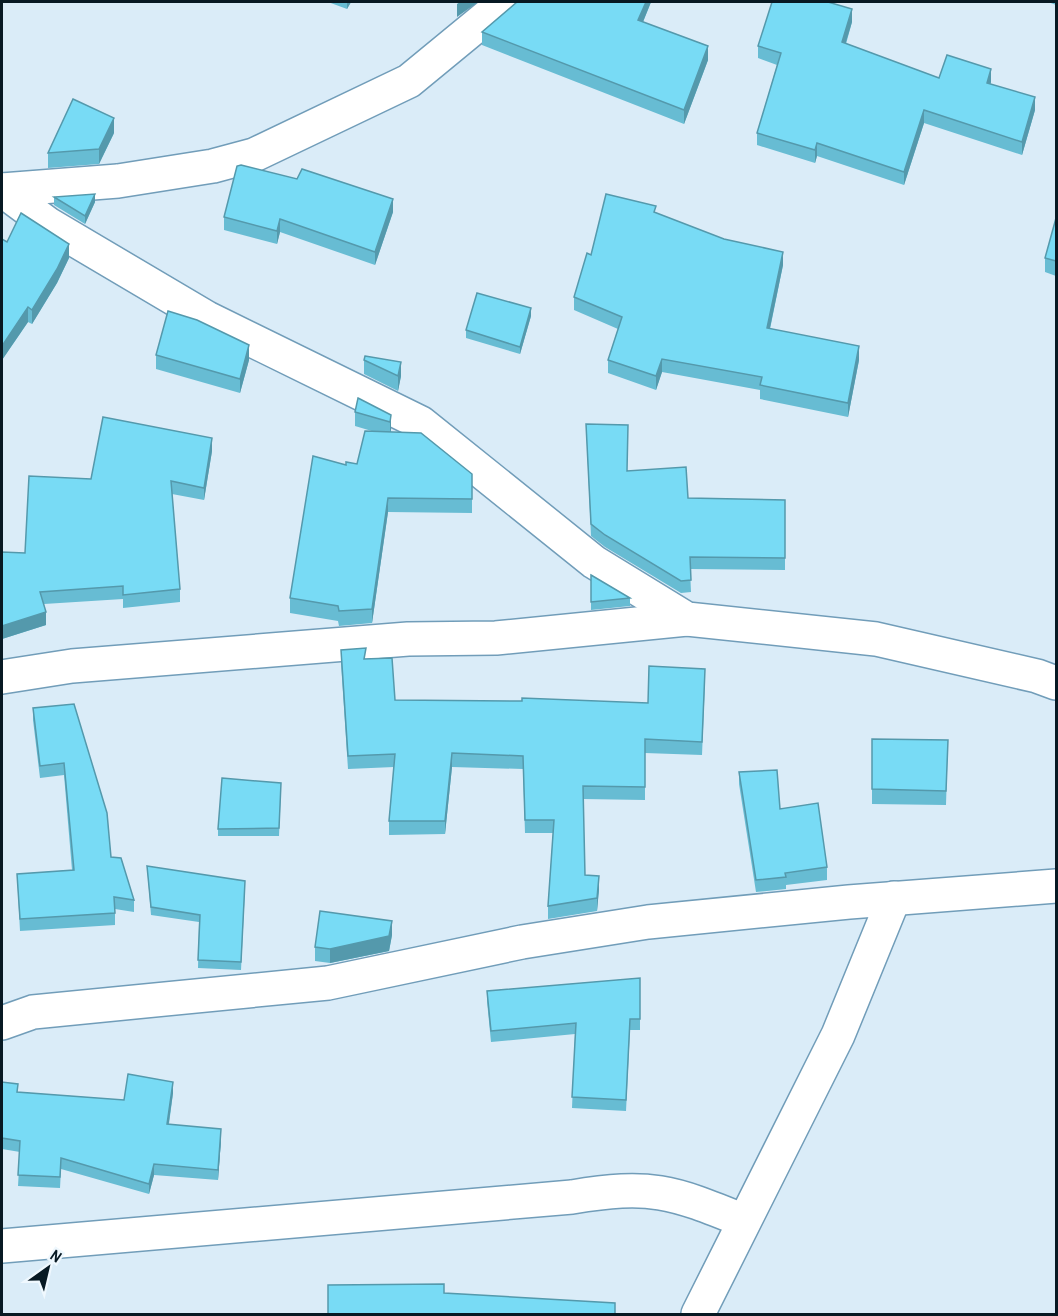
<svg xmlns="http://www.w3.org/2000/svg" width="1058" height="1316" font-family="'Archivo Narrow',sans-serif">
  <rect width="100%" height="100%" fill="#daecf8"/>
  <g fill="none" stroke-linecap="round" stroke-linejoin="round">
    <defs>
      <g id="minor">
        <path d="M2,190L48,224L207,318L421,423L594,562L687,619L876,639L1037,676L1056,683"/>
        <path d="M2,190L118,181L213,166L254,155L409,81L505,2"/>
        <path d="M2,677L72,666L408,639L496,638L687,619"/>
        <path d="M2,1023L33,1012L328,983L522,942L648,922L849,902L1056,886"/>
        <path d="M2,1246L572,1197C650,1184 671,1191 744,1221"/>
        <path d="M698,1314L838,1035L894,898"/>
      </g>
    </defs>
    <use href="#minor" stroke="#719db9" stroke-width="36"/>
    <use href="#minor" stroke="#fff" stroke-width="33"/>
  </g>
  <g fill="#67bcd3">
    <path d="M328,2H351L347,9Z"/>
    <path d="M518,2H651L643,22L708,60L684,124L482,45V32Z"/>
    <path d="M1048,2H1056V5Z"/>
    <path d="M852,22L846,44L939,78L991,82L990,84L1035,110L1022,155L924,123L904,185L817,156L815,163L757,145V133L777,65L758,58V46Z"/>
    <path d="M114,133L99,164L48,168V153Z"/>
    <path d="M54,197L95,202L85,224L54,205Z"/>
    <path d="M393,212L375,265L280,232L277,244L224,230V217Z"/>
    <path d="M656,213L783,265L770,329L859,360L848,417L760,399V390L662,372L656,390L608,373V360L618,329L574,310V297L591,255Z"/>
    <path d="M1056,218V276L1045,272V258Z"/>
    <path d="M2,239L7,242L69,258L57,283L32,324L28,322L2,360Z"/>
    <path d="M531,316L520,354L466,338V330Z"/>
    <path d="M156,355L249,360L240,393L156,369Z"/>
    <path d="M364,360L401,376L398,391L364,374Z"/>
    <path d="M355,412L391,415V432L472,474V513L388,512L372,623L339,626L338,621L290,613V598L346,465L357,464L375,432L355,426Z"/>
    <path d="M586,424L628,471L688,498L785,500V570L690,569L691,592L681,593L605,547L591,536Z"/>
    <path d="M212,451L204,500L172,494L180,589V602L123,608V599L44,604L46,625L2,639V552L25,553L91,479Z"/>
    <path d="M591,575L630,598V606L591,610Z"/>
    <path d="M341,650L366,659L395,700L648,703L705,682L702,755L645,753V800L583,799L585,875L599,889L597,911L548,919V906L553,833H525L523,769L452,767L445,834L389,835V821L394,767L348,769L341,663Z"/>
    <path d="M74,704L111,857L134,900V912L115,909V925L20,931L17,874L72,870L64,775L40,778L33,720V708Z"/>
    <path d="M872,739L948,740L946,805L872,804Z"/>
    <path d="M739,772L780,809L827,867V880L786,885V889L756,892L739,784Z"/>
    <path d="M281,790L279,836H218V829Z"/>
    <path d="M147,866L245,889L241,970L198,968L199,922L151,915Z"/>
    <path d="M392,935L389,951L330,963L315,961V947Z"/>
    <path d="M640,978V1030H630L626,1111L572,1108L575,1034L491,1042L487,1001V991Z"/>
    <path d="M2,1082L18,1092L124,1100L173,1093L169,1124L221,1140L218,1180L154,1175L149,1194L61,1169L60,1188L18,1186L20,1152L2,1149Z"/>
  </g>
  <g fill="#5499ac">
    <path d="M347,2H351L347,9Z"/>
    <path d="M460,2H478L457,17V4Z"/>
    <path d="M646,2H651L638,34V20Z"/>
    <path d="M852,9V22L842,55V42Z"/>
    <path d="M708,46V60L684,124V110Z"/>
    <path d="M991,69V82L987,96V83Z"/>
    <path d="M1035,97V110L1022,155V142Z"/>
    <path d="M924,110V123L904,185V172Z"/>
    <path d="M114,118V133L99,164V149Z"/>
    <path d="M817,143V156L815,163V150Z"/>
    <path d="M95,194V202L85,224V216Z"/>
    <path d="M393,199V212L375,265V252Z"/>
    <path d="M280,219V232L277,244V231Z"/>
    <path d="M69,244V258L57,283L32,324V310Z"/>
    <path d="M783,252V265L767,342V328Z"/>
    <path d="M28,307V322L2,360V346Z"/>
    <path d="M531,308V316L520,354V347Z"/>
    <path d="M249,345V360L240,393V379Z"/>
    <path d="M859,346V360L848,417V403Z"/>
    <path d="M662,359V372L656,390V376Z"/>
    <path d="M401,362V376L398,391V376Z"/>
    <path d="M391,415V429L390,436V422Z"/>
    <path d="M212,438V451L204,500V488Z"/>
    <path d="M388,498V512L372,623V609Z"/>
    <path d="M46,612V625L2,639V626Z"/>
    <path d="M452,753V767L445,834V821Z"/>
    <path d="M599,876V889L597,911V898Z"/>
    <path d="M392,921V935L389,951L330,963V949Z"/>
    <path d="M173,1082V1093L167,1135V1124Z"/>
    <path d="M221,1129V1140L218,1180V1170Z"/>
    <path d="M154,1164V1175L149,1194V1184Z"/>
  </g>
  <g fill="#78dbf5" stroke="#5499ac" stroke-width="1.5">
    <path d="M517,2H646L638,20L708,46L684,110L482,32Z"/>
    <path d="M772,2H828L852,9L842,42L939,78L947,55L991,69L987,83L1035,97L1022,142L924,110L904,172L817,143L815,150L757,133L781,53L758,46Z"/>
    <path d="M73,99L114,118L99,149L48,153Z"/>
    <path d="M241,165L297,179L302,169L393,199L375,252L280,219L277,231L224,217L237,166Z"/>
    <path d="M95,194L85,216L54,197Z"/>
    <path d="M606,194L656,206L654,212L724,239L783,252L767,328L859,346L848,403L760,385L762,377L662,359L656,376L608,360L622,317L574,297L587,253L591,255Z"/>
    <path d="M21,213L69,244L57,269L32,310L28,307L2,346V239L7,242Z"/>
    <path d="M1056,218V261L1045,258Z"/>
    <path d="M477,293L531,308L520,347L466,330Z"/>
    <path d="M168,311L197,320L249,345L240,379L156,355Z"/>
    <path d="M365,356L401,362L398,376L364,360Z"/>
    <path d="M358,398L391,415L390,422L355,412Z"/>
    <path d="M103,417L212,438L204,488L171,481L180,589L123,595V586L40,592L46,612L2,626V552L25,553L29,476L91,479Z"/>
    <path d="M586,424L628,425L627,471L686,467L688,498L785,500V558L690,557L691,580L681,581L605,535L591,524Z"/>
    <path d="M365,431L421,433L472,474V499L388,498L372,609L339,611L338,606L290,598L313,456L346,465V462L357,464Z"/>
    <path d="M591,575L630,598L591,602Z"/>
    <path d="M366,648L364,659L392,658L395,700L522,701V698L648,703L649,666L705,669L702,742L645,739V787L583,786L585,875L599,876L597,898L548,906L554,820H525L523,756L452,753L445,821H389L395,754L348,756L341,650Z"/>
    <path d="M74,704L107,813L111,857L121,858L134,900L114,897L115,913L20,919L17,874L74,870L64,763L40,766L33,708Z"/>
    <path d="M872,739L948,740L946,791L872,789Z"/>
    <path d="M777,770L780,809L818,803L827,867L785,873L786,877L756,880L739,772Z"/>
    <path d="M222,778L281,783L279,828L218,829Z"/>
    <path d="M147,866L245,881L241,962L198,960L200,915L151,907Z"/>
    <path d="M320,911L392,921L389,936L330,949L315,947Z"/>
    <path d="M640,978V1019H630L626,1100L572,1097L576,1023L491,1031L487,991Z"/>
    <path d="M128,1074L173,1082L167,1124L221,1129L218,1170L154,1164L149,1184L61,1158L60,1177L18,1175L20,1141L2,1138V1082L18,1084L17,1092L124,1100Z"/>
    <path d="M444,1284V1293L615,1303V1314H328V1285Z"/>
  </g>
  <rect width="1058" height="1316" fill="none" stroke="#071923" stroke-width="6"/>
  <g transform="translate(48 1268) rotate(34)" stroke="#eff8fe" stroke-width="4.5" paint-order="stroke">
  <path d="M0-4.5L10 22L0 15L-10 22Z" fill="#071923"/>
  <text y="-9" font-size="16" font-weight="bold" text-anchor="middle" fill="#071923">N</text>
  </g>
</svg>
